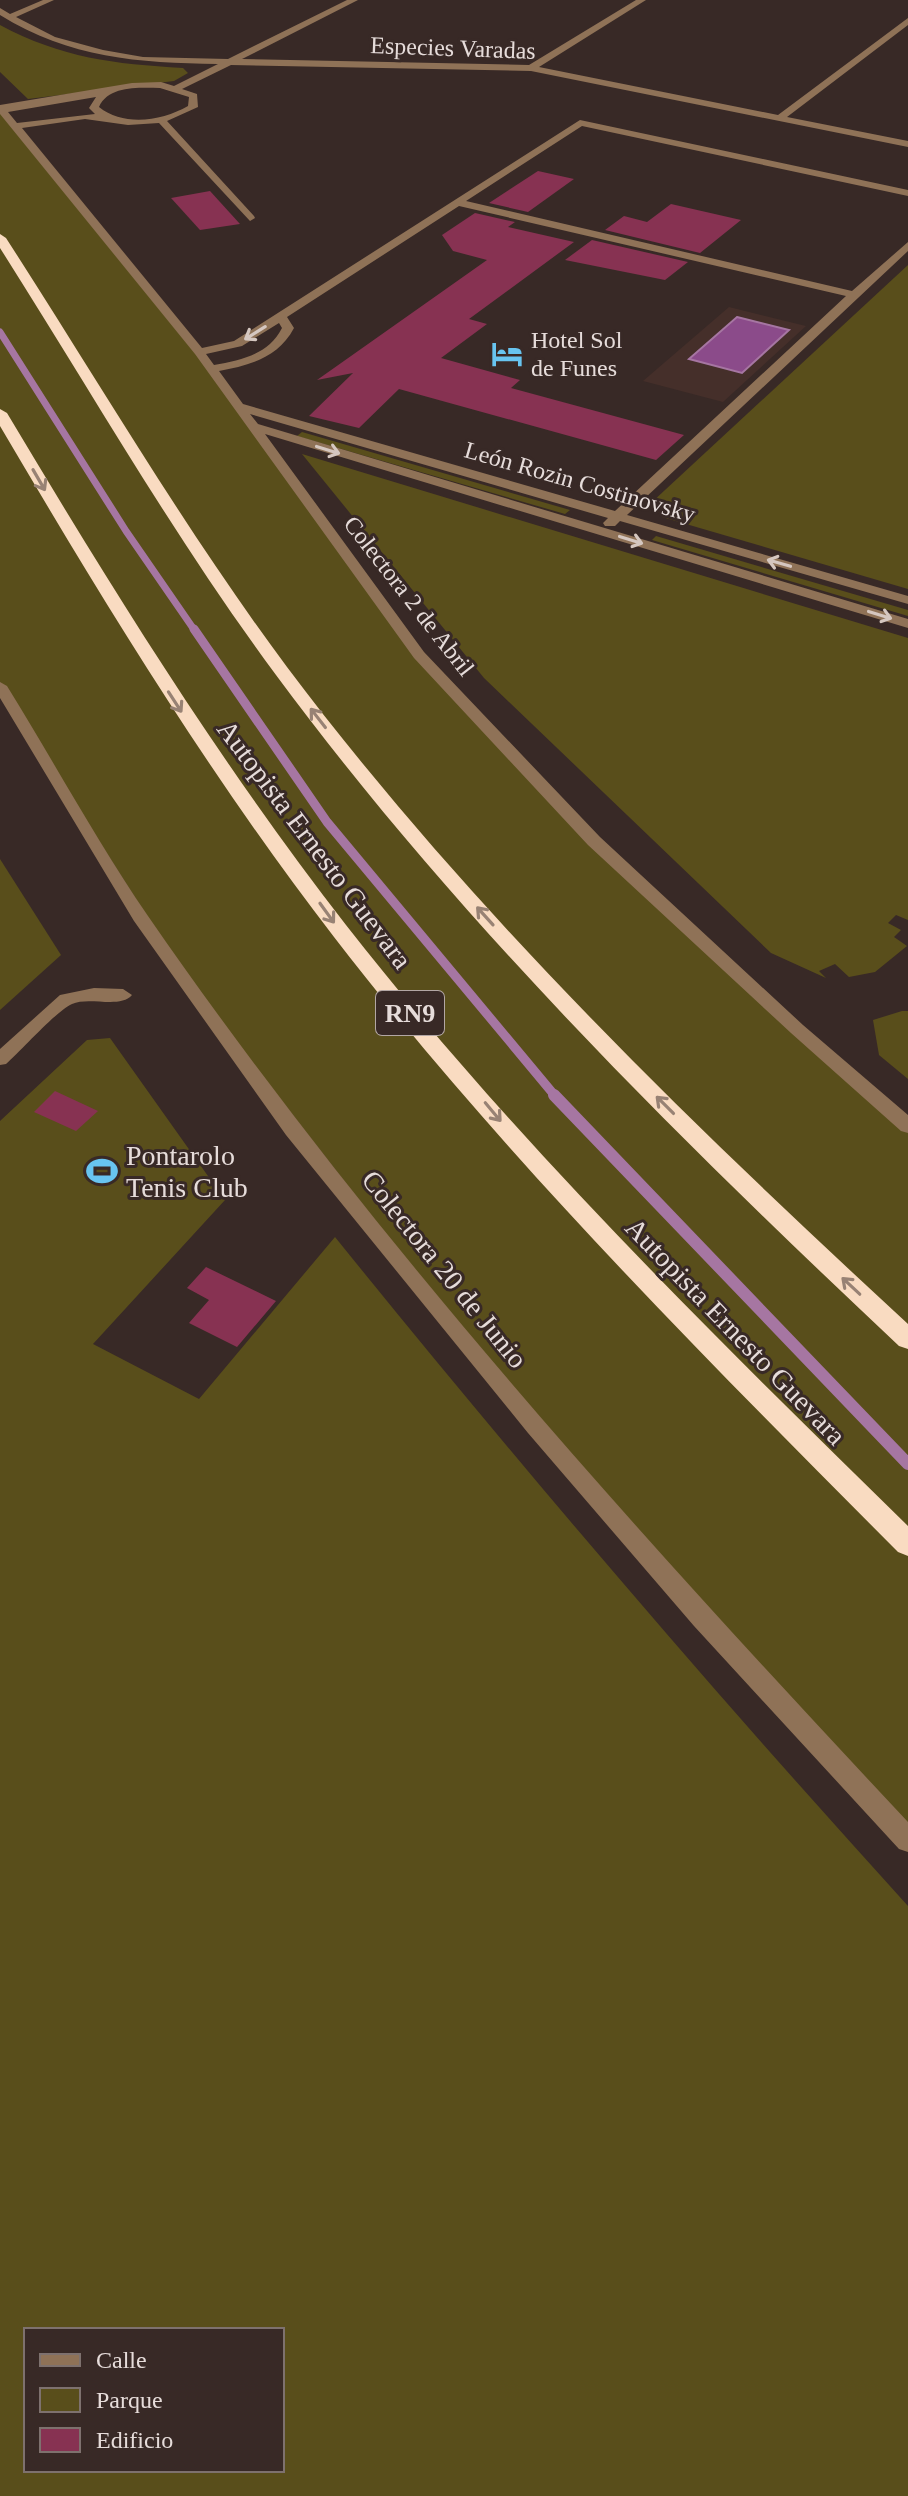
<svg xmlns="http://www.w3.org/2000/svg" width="908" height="2496" font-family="'Times New Roman',serif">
  <rect width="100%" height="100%" fill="#382926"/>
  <path fill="#452f2a" d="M729,307L806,326L723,402L643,381Z"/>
  <g fill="#594e1b" fill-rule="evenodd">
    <path d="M0,25C62,58 114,64 183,68L188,73L174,81L28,99L0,72Z"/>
    <path d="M0,108L199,352L419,655L594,841L908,1126V1840L536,1427L189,982L0,686Z"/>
    <path d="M908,265V589L662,517L651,503Z"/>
    <path d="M302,432L570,510L565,514L297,436Z"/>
    <path d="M302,454L908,638V920L896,915L888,923L901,930L894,937L907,946L875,972L849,977L835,964L819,971L826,978L771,953L484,678Z"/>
    <path d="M656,536L908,610V616L652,540Z"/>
    <path d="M0,859L61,955L0,1010Z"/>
    <path d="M902,1011H908V1079L879,1055L873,1020Z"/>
    <path d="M110,1038L225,1200L93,1344L199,1399L335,1237C520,1466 710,1688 908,1906V2496H0V1121L87,1040ZM26,2330H282V2470H26Z"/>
  </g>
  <path fill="#8b4b8a" stroke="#a676a2" stroke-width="2" d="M737,317L789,330L742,373L689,359Z"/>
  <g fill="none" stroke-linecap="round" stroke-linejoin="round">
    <path stroke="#a676a2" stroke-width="7" d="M0,332L126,531L195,631"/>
    <path stroke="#a676a2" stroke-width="9" d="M194,629L327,822L556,1097"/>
    <path stroke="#a676a2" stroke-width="12" d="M554,1095L908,1464"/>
  </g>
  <g fill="#873252">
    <path d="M538,171L574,179L528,212L489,203Z"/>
    <path d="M210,191L240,224L200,230L171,198Z"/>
    <path d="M671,204L741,220L700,253L605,230L624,216L647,222Z"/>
    <path d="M475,213L515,222L508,227L574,242L469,319L487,324L441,358L520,380L511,388L684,435L656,460L399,389L359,428L309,416L353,373L317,380L487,260L453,251L442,235Z"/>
    <path d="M592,240L688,262L665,280L565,260Z"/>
    <path d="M55,1091L98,1111L76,1131L34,1112Z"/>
    <path d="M206,1267L276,1301L237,1347L189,1323L209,1300L187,1288Z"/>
  </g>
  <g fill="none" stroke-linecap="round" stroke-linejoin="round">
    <g fill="#8f7257" fill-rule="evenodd">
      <path d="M43,0H54L16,17L55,37L103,50L143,57L228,59L347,0H358L242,59L529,65L636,0H646L539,67L778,115L908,18V25L787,117L908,141V147L531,71L231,65L182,89L197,94L198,107L167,121L254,216L255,218L250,221L159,123L128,125L85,119L22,128L202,348L234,341L580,120L908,190V196L582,126L466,201L852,291L908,242V251L627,515L908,596V604L620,521L615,526H605L603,523L608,518L250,414L258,424L908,619V628L265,434L424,652L600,837L803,1025L908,1115V1133L901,1131L791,1033L588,845L414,658L195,354L0,114V105L132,83L161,82L174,86L218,64C138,63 70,58 0,15V8L10,14ZM160,88L189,97L188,106C162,121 124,127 99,107C109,85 140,88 160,88ZM96,97L89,108L95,114L17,123L8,112ZM459,206L846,296L615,511L243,404L219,371C250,365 278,358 294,328L287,317ZM279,323L282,328C269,354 242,360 214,365L206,354L242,346Z"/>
      <path d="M0,682L7,686C54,762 98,843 148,916C371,1239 640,1536 908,1822V1852L899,1849L694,1626L528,1433L286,1135L134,921L0,698Z"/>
      <path d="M94,988L123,989L132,995C120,1009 89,996 72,1004C55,1012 22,1050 6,1064L0,1065V1049L60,995Z"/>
    </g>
    <g fill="#f9dbc1" fill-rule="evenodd">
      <path d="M0,234L6,238C99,382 185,530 287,667C468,908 687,1120 908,1324V1349L899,1346C677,1137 458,921 276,675C175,539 91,391 0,248Z"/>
      <path d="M0,409L7,413C112,589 220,763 346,925C515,1141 712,1334 908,1526V1556L898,1552C702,1355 504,1157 334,937C209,775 103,601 0,426Z"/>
    </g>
  </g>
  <defs><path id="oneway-shaft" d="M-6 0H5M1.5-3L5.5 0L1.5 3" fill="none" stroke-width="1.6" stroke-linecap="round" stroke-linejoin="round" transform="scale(2)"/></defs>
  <g stroke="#d5c7c0">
    <use href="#oneway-shaft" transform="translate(255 333) rotate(148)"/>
    <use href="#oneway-shaft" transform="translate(328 450) rotate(17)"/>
    <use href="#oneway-shaft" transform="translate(631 540) rotate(17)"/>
    <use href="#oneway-shaft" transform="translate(779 563) rotate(-164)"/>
    <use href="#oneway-shaft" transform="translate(880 615) rotate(17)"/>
  </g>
  <g stroke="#988274">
    <use href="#oneway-shaft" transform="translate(39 480) rotate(60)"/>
    <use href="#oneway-shaft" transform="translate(175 702) rotate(57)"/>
    <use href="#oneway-shaft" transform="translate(318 718) rotate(-128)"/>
    <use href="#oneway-shaft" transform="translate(327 913) rotate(54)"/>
    <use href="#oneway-shaft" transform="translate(485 916) rotate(-132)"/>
    <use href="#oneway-shaft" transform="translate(665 1105) rotate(-135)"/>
    <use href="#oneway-shaft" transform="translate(493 1112) rotate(50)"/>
    <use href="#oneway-shaft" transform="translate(851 1286) rotate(-137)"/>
  </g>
  <defs>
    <symbol id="hotel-bare" viewBox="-9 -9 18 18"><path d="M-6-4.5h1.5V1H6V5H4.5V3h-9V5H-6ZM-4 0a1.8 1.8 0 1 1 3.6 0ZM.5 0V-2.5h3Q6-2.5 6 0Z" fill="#68c4f0" stroke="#382926" stroke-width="2.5" paint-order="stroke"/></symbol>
    <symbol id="stadium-bare" viewBox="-9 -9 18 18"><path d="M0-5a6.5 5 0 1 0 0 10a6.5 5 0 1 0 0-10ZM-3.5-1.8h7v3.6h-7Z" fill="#68c4f0" stroke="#382926" stroke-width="2.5" paint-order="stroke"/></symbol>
  </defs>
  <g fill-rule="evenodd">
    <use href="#hotel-bare" x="485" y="332" width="44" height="44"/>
    <use href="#stadium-bare" x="80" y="1149" width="44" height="44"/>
  </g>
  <g text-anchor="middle" stroke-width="6" stroke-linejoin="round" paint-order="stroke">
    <g font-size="24" fill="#e6dcda" stroke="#382926">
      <text transform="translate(453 48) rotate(2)" y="8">Especies Varadas</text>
      <text transform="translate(580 482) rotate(16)" y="8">León Rozin Costinovsky</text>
      <text transform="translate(409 596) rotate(52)" y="8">Colectora 2 de Abril</text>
    </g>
    <g font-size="24" fill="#e6dcda" stroke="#382926" text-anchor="start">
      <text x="531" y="348">Hotel Sol<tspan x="531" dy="28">de Funes</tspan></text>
    </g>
    <rect fill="#382926" stroke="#b2a6a4" stroke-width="2" x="376" y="991" width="68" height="44" rx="6"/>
    <g font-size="26" font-weight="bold" fill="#e6dcda">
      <text x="410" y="1022">RN9</text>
    </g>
    <g font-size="28" fill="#e6dcda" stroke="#382926">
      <text transform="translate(315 844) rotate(53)" y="10">Autopista Ernesto Guevara</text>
      <text transform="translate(445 1269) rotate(51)" y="10">Colectora 20 de Junio</text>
      <text transform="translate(736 1331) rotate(46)" y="10">Autopista Ernesto Guevara</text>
    </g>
    <g font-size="28" fill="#e6dcda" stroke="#382926" text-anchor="start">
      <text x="126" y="1165">Pontarolo<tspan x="126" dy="32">Tenis Club</tspan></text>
    </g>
  </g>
  <rect x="24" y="2328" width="260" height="144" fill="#382926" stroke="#7e716e" stroke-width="2"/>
  <rect x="40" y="2354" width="40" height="12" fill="#8f7257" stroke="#7e716e" stroke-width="2"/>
  <text x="96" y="2368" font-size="24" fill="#e6dcda">Calle</text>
  <rect x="40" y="2388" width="40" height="24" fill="#594e1b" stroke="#7e716e" stroke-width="2"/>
  <text x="96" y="2408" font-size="24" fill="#e6dcda">Parque</text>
  <rect x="40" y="2428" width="40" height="24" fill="#873252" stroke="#7e716e" stroke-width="2"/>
  <text x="96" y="2448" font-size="24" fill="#e6dcda">Edificio</text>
</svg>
